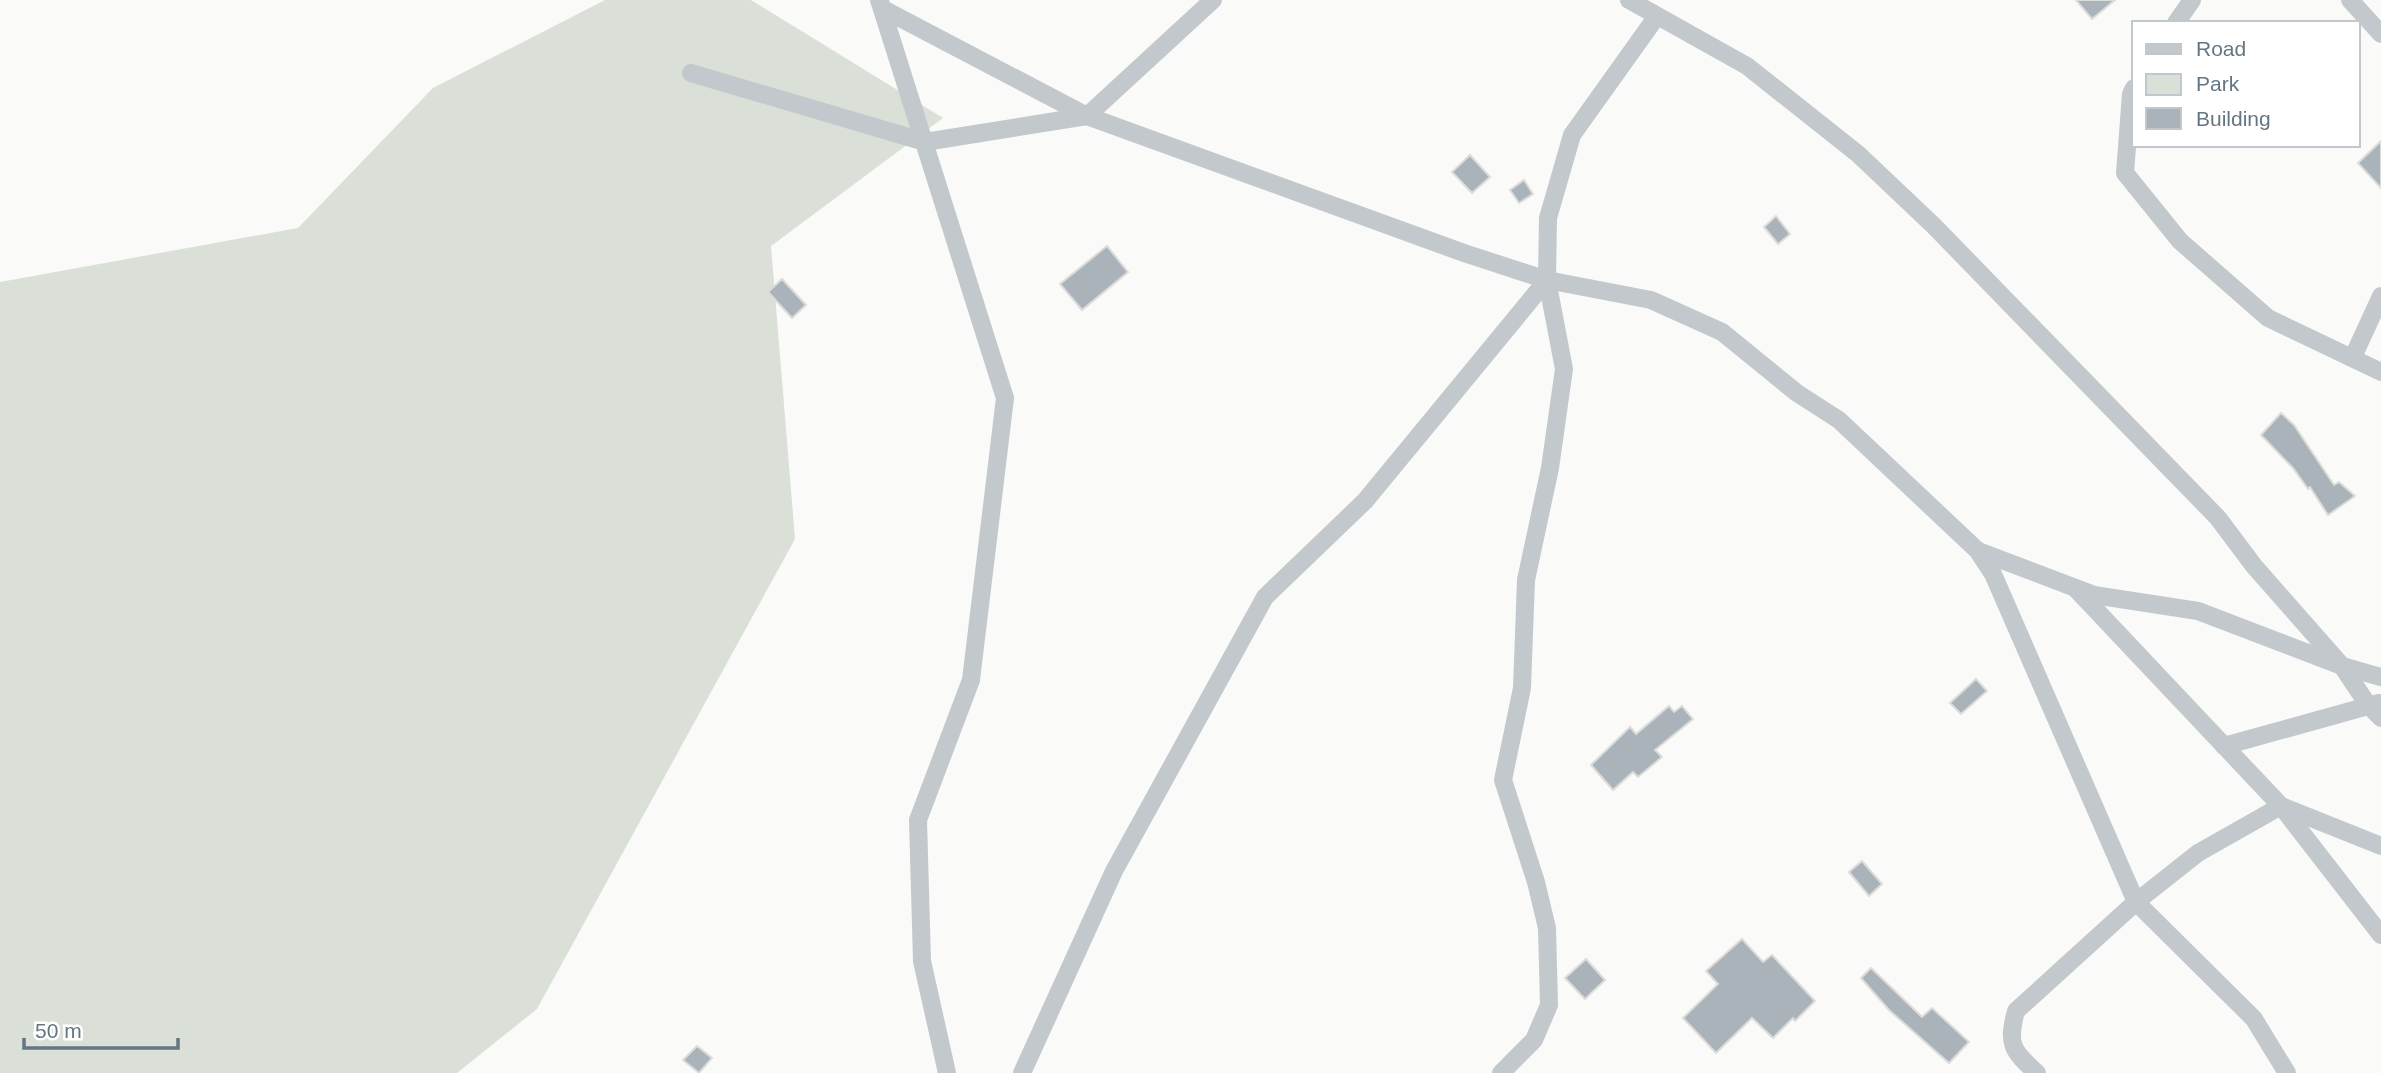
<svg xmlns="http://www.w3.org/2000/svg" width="2381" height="1073" font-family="Arial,sans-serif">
  <rect width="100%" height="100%" fill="#fafaf8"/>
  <path fill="#dadfd7" d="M605,0H751L943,118L771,246L795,539L537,1009L457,1073H0V282L298,228L433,88Z"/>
  <g fill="#aab3b9" stroke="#dcdcda" stroke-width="2">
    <path d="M2076,0H2115L2092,19Z"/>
    <path d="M2381,141V188L2358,163Z"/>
    <path d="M1470,155L1490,177L1472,193L1452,172Z"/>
    <path d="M1524,180L1533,194L1519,203L1510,190Z"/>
    <path d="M1776,216L1790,234L1778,244L1764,227Z"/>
    <path d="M1107,246L1128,272L1082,310L1060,284Z"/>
    <path d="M782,279L806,305L792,318L768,292Z"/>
    <path d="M2281,413L2294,425L2334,485L2339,482L2355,496L2328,515L2310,487L2308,489L2293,468L2261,435Z"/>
    <path d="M1976,679L1987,691L1961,714L1950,703Z"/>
    <path d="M1669,706L1674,712L1682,706L1693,719L1655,750L1662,757L1638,777L1633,772L1613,790L1591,765L1630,727L1636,734Z"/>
    <path d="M1862,861L1882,884L1869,896L1849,872Z"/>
    <path d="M1742,939L1763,962L1772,955L1815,1001L1795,1021L1793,1018L1773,1038L1752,1018L1716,1053L1683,1018L1718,984L1706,971Z"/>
    <path d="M1586,959L1605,980L1585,999L1565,978Z"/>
    <path d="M1871,968L1922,1017L1932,1008L1969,1042L1949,1063L1889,1010L1861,978Z"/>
    <path d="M697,1046L712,1058L699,1073L683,1060Z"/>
  </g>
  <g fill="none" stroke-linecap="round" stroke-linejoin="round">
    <g stroke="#c3c8cc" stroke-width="18">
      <path d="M879,0L883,9L1087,116L1464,253L1547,280L1651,300L1722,332L1797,393L1839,420L1978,551L1993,574L2136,902L2254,1019L2287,1073"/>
      <path d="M1629,0L1747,66L1858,154L1934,226L2218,518L2254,566L2342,666L2368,705L2381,718"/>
      <path d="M2350,0L2381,34"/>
      <path d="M880,3L1005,398L971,680L918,820L922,961L947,1073"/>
      <path d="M2176,23L2192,0"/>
      <path d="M691,73L925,142L1087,116L1213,0"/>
      <path d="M2134,88L2131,94L2125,173L2180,241L2268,318L2381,372"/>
      <path d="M2353,357L2381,296"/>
      <path d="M1978,551L2094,595L2198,611L2342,666L2381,677"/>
      <path d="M2077,590L2281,806L2381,846"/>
      <path d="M2224,746L2379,703"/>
      <path d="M1022,1073L1114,871L1265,597L1365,501L1547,280"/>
      <path d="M1501,1073L1534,1040L1549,1005L1547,928L1536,882L1503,780L1522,688L1526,580L1550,468L1564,369L1547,280L1548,218L1572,135L1657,16"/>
      <path d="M2037,1073C2012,1051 2007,1044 2016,1011L2136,902L2198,853L2281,806L2381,935"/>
    </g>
  </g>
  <rect x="2132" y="21" width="228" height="126" fill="#ffffff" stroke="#c1c8cd" stroke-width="2"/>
  <rect x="2146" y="44" width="35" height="10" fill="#c3c8cc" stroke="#c1c8cd" stroke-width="2"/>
  <text x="2196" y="56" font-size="21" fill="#657683">Road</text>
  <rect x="2146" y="74" width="35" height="21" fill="#dadfd7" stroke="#c1c8cd" stroke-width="2"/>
  <text x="2196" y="91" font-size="21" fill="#657683">Park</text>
  <rect x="2146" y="108" width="35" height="21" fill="#aab3b9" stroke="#c1c8cd" stroke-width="2"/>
  <text x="2196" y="126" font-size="21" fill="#657683">Building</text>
  <path d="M24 1038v10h154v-10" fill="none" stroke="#657683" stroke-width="3.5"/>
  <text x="35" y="1038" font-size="21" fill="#657683" stroke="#ffffff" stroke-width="5" paint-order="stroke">50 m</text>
</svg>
